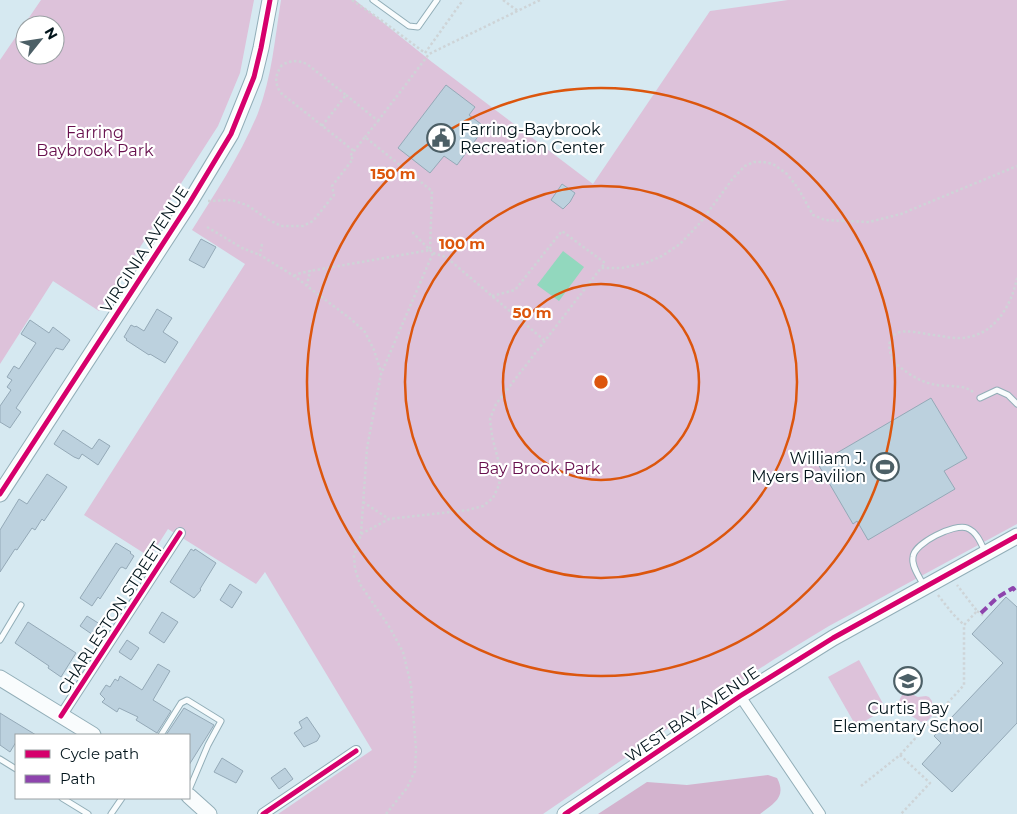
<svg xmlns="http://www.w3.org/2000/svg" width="1017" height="814" font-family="Montserrat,sans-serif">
  <rect width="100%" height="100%" fill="#d6e9f1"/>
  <g fill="#ddc2da" fill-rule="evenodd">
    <path d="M41,0H254L240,73L218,126L99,311L53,281L0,364V60ZM25,25H55V55H25Z"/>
    <path d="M281,0H355L432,62L593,184L710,11L788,0H1017V524L829,626L773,660L673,725L543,814H278L372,750L265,572L256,584L168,529L150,557L84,515L245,264L192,230C216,192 241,154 258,113C272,77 275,37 281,0Z"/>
    <path d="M859,660L886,709L856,726L828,677Z"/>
    <path d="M907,692L918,697L926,696L929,697L932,701L933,715L927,721L921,722L899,708C899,700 899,696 907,692Z"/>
  </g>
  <path fill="#d3b3ce" d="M768,775L777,778C787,797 774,803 760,814H598L647,782L687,785Z"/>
  <path fill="#92d8be" d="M563,251L584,267L559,301L537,285Z"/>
  <g fill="#bcd1de" stroke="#94a9b7">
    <path d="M446,85L475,107L469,115L485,127L457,165L444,156L430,173L398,148Z"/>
    <path d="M562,184L575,193L570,202L563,209L551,200Z"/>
    <path d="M201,239L216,247L204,268L189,260Z"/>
    <path d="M157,309L172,318L163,332L178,342L165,363L150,354L149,355L126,340L127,339L124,337L131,325L135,327L136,326L144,331Z"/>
    <path d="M30,320L49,333L53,327L70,340L63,350L56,348L16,408L21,412L10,428L0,422V406L11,390L7,387L12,380L7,377L14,366L19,369L36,343L21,334Z"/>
    <path d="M931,398L967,458L944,471L955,489L868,540L857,521L853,524L818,464Z"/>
    <path d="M63,430L92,449L99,439L110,446L98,465L82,454L79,459L74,457L54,444Z"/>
    <path d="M47,474L67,487L44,521L42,519L35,530L32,528L17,550L15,549L0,572V530L19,499L27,504Z"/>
    <path d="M116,543L131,552L130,553L134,556L126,569L122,567L120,568L100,599L98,597L92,606L80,598Z"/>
    <path d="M191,549L194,551L195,549L216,563L200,589L201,590L194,598L170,582Z"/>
    <path d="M230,584L242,592L232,608L220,600Z"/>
    <path d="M1006,597L1017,607V723L952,792L922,764L941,743L934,736L1003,663L972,634Z"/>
    <path d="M162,612L178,622L164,643L149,633Z"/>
    <path d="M87,616L103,626L96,637L80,626Z"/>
    <path d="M28,622L76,653L61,677L48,668L49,666L15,643Z"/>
    <path d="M127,640L139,648L131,660L119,652Z"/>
    <path d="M158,664L170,671L153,700L171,711L157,733L136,720L138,717L119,708L117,712L102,702L105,699L100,694L106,685L110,687L115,679L118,681L120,676L142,690Z"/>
    <path d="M184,708L214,725L189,765V735H166Z"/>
    <path d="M0,713L8,718L36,735H16V742L10,752L0,745Z"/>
    <path d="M307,717L320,736L317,741L304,747L294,733L302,728L299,722Z"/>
    <path d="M222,758L243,771L236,783L214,772Z"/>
    <path d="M285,768L293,779L279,789L271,778Z"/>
  </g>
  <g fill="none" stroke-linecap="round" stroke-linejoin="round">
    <defs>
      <g id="lane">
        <path d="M373,0L409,26L418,27L437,0"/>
        <path d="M980,398L997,390L1008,395L1017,404"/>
        <path d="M924,586C920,578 911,566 913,557C914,543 955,523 967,528C977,532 981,543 985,552"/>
        <path d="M0,640L21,605"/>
        <path d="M161,735L181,703L187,700L221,721L208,745L189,790"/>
        <path d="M0,759L16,769"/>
        <path d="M62,798L88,814"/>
        <path d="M111,814L122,798"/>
      </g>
      <g id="street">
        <path d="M740,696L820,814"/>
        <path d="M61,716L180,533"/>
        <path d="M263,814L356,751"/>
      </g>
      <g id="secondary">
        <path d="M0,494L190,202L231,134L254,77L261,48L270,0"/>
        <path d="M0,678L93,735"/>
        <path d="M189,796L209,814"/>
        <path d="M565,814L740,696L833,638L1017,536"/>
      </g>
    </defs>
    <use href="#lane" stroke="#92aeb8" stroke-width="7"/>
    <use href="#street" stroke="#92aeb8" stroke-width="12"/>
    <use href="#secondary" stroke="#92aeb8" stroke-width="17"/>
    <g stroke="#ced4d7" stroke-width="2.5" stroke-dasharray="2.5 2.5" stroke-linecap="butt">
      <path d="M352,0L381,20"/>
      <path d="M503,0L518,11"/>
      <path d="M381,20L425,53"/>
      <path d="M425,53L463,0"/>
      <path d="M346,95L378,121L365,137"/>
      <path d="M378,121L429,54L540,0"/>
      <path d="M322,126L346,95L307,64C298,60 291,60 282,65C275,75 274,83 281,93L354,151"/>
      <path d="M208,201L231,200L247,205L269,220L281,226H303L313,221L334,195L332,186L353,159L350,156L365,137L432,191L430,250L310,271"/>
      <path d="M207,227L242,248L260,255"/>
      <path d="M262,244L260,255L294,276L352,320L365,332L374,350L381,372"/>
      <path d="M433,253L446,257L544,340"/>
      <path d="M294,276L297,274L310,271L307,285"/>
      <path d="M492,296L515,290L562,231L605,263L601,268"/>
      <path d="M973,392C963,384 948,387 936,385C926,383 917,379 908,373C904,370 899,367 896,363C888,354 885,336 900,332C912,330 923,334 934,335C942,336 950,338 957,338C992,339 1011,308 1017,278"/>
      <path d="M363,502L389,519"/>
      <path d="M361,534L389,519L468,510L483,506L493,498L499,485L501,471L492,436L490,419L496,404L601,268H622L646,263L662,256L680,244L700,223L734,177L745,166L754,162H763L773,164L787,174L798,188L813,215L825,220L869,222L901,214L1017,166"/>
      <path d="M938,595L952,613L964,625L977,611L957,585"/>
      <path d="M977,611L984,616"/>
      <path d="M900,755L930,783L901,814"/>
      <path d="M861,786L900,755L964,685V625"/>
      <path d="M386,814L407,788L415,771L416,749L411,685L403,652L390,628L360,584L355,569L354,556L361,534L367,448L381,374L433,253L411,231"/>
    </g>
    <use href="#lane" stroke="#f9fcfd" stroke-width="5"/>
    <use href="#street" stroke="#f9fcfd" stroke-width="10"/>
    <use href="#secondary" stroke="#f9fcfd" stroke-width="15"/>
    <path stroke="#8e44ad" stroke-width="4" stroke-dasharray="8 4" stroke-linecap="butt" d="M981,613L998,597L1013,588L1017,593"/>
    <defs>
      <g id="cycleway">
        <path d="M0,494L190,202L231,134L254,77L261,48L270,0"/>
        <path d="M61,716L180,533"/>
        <path d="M263,814L356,751"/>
        <path d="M565,814L740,696L833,638L1017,536"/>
      </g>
    </defs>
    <use href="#cycleway" stroke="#fff" stroke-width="8"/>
    <use href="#cycleway" stroke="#d6006c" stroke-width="5"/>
  </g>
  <g fill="none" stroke="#dc560d" stroke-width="2.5">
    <circle cx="601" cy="382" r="98"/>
    <circle cx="601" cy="382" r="196"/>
    <circle cx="601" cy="382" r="294"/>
  </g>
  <defs>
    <symbol id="civic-ring" viewBox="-11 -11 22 22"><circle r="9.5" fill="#fff" stroke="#4c5f66" stroke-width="1.5"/><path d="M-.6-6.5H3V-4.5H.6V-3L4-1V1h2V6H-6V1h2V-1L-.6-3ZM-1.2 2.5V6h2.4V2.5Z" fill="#4c5f66"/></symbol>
    <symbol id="stadium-ring" viewBox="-11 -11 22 22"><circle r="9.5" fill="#fff" stroke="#4c5f66" stroke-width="1.5"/><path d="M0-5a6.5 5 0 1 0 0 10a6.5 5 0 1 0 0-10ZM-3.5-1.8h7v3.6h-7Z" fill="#4c5f66"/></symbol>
    <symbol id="school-ring" viewBox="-11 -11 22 22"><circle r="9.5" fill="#fff" stroke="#4c5f66" stroke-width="1.5"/><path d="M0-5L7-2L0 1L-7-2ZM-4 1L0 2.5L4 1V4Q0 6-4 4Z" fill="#4c5f66"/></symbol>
  </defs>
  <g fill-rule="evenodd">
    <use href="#civic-ring" x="425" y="122" width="32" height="32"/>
    <use href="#stadium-ring" x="869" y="451" width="32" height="32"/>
    <use href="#school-ring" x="892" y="665" width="32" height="32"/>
  </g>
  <g text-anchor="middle" stroke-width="4.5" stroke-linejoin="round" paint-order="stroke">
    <g font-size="16" fill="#02141b" stroke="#fff" text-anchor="start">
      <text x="460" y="135">Farring-Baybrook<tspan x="460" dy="18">Recreation Center</tspan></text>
      <text x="866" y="464" text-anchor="end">William J.<tspan x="866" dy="18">Myers Pavilion</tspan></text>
      <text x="908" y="714" text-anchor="middle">Curtis Bay<tspan x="908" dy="18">Elementary School</tspan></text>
    </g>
    <g font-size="16" fill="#670f4d" stroke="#fff">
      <text x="95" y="138">Farring<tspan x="95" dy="18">Baybrook Park</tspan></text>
      <text x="539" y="474">Bay Brook Park</text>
    </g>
    <g font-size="16" fill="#02141b" stroke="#fff">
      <text transform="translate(144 249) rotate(-57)" y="6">VIRGINIA AVENUE</text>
      <text transform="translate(110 618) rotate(-57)" y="6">CHARLESTON STREET</text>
      <text transform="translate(692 714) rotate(-34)" y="6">WEST BAY AVENUE</text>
    </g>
  </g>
  <circle cx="601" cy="382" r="8" fill="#dc560d" stroke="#fff" stroke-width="2.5"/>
  <g font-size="15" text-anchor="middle" font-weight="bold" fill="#dc560d" stroke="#fff" stroke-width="4.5" stroke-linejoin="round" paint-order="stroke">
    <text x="393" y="179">150 m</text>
    <text x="462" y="249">100 m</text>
    <text x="532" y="318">50 m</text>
  </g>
  <rect x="15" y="734" width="175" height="65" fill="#ffffff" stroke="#9aa1a4"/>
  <rect x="25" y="750" width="25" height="8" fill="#d6006c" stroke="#9aa1a4"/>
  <text x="60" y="759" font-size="15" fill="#02141b">Cycle path</text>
  <rect x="25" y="775" width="25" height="8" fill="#8e44ad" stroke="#9aa1a4"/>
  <text x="60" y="784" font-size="15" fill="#02141b">Path</text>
  <g transform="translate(40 40) rotate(60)"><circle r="24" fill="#ffffff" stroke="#9aa1a4"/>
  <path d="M0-4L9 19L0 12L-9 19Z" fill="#4c5f66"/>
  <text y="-8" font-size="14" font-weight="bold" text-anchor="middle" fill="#02141b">N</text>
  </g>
</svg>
